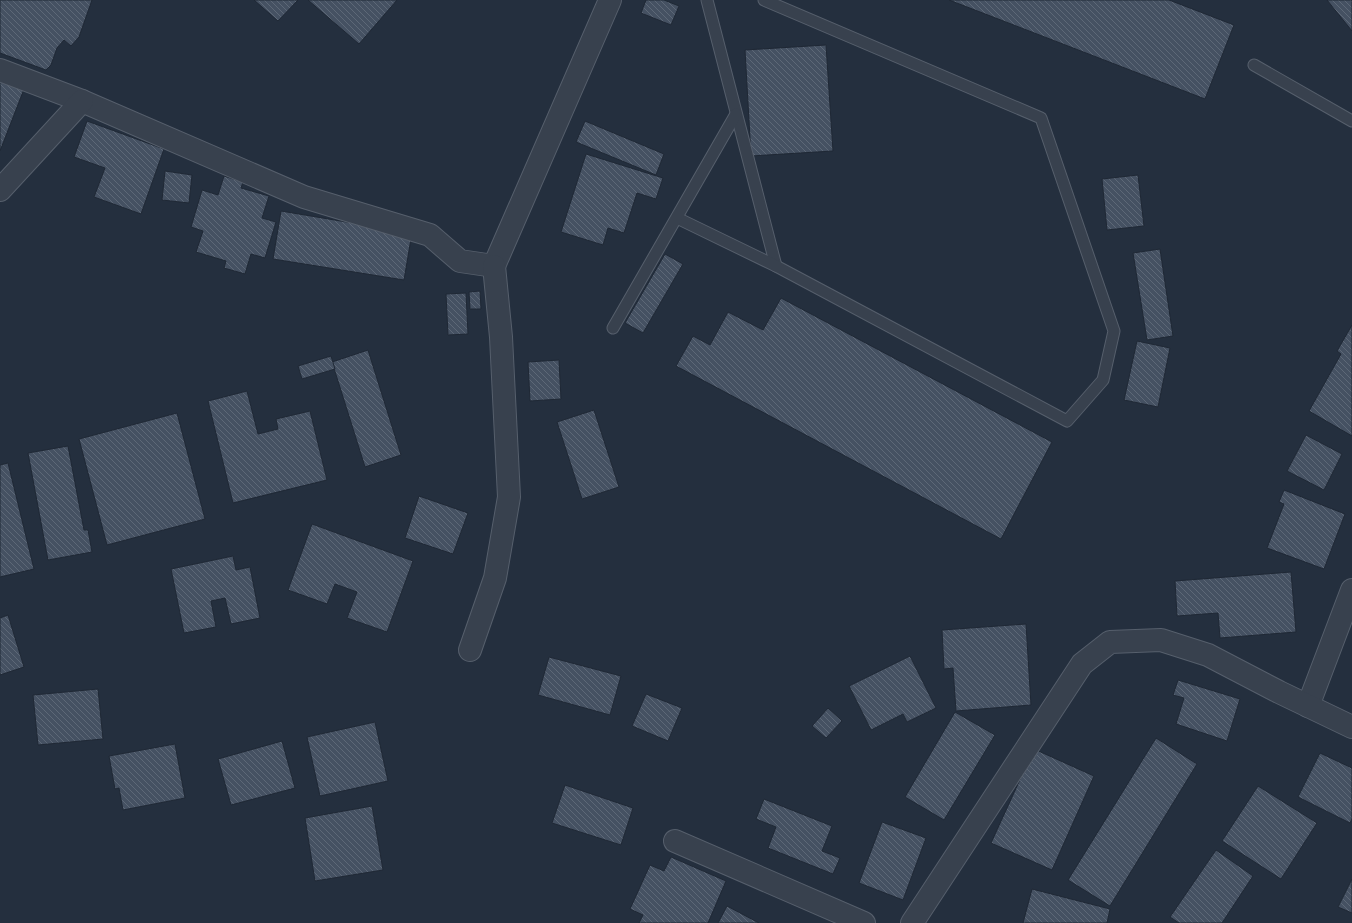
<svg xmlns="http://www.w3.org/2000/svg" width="1352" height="923" font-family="Arial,sans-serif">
  <defs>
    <pattern id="building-back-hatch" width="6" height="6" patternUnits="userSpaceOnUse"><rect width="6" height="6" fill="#455162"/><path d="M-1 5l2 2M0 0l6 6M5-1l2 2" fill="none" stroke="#5d6877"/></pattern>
  </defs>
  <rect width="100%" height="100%" fill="#242f3e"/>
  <g fill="url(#building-back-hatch)" stroke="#1f2835">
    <path d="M0,0H92L79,37L71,46L64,40L57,48L51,65L46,70L0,53Z"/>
    <path d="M254,0H298L278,21Z"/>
    <path d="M308,0H397L359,44Z"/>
    <path d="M646,0H664L679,6L671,25L641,13Z"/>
    <path d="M949,0H1169L1234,25L1205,99Z"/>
    <path d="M1327,0H1352V31Z"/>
    <path d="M826,45L833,151L751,156L745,50Z"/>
    <path d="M0,74L26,84L0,151Z"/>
    <path d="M87,121L164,149L141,214L94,197L105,168L74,157Z"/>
    <path d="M585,121L664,154L656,175L576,142Z"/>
    <path d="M586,154L663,178L656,199L637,193L624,233L608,228L603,245L561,232Z"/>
    <path d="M165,171L192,175L189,203L162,200Z"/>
    <path d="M1138,175L1144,226L1107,230L1102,179Z"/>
    <path d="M224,176L243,182L241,188L269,196L262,218L276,222L265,258L251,254L245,274L224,268L226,261L196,252L203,231L191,227L202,190L218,195Z"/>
    <path d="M281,211L412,233L404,280L273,259Z"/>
    <path d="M1160,249L1173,336L1147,340L1133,253Z"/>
    <path d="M665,254L683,264L643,333L625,323Z"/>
    <path d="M480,291L481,309H470L469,292Z"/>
    <path d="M466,293L468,334L448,335L446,294Z"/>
    <path d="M781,298L1052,442L1001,539L676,366L693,336L710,345L728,312L763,330Z"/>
    <path d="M1352,325V436L1309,411L1341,354L1337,351Z"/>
    <path d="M1137,341L1170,348L1158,407L1124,400Z"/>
    <path d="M368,350L401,455L365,467L332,362Z"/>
    <path d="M331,356L335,369L302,379L298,366Z"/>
    <path d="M559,360L561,399L530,401L528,362Z"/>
    <path d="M247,391L258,434L278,429L276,419L310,411L327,480L233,503L208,401Z"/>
    <path d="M594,410L619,487L582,499L557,422Z"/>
    <path d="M177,413L205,519L107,545L79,439Z"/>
    <path d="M1306,435L1342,454L1324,490L1287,471Z"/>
    <path d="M68,446L84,530H88L92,552L48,560L28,453Z"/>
    <path d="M8,463L34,569L0,577V465Z"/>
    <path d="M1284,490L1345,514L1324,569L1267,548L1284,504L1279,502Z"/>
    <path d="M419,496L468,513L453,554L405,538Z"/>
    <path d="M312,524L413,561L387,632L347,618L357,592L335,584L327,604L288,590Z"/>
    <path d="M233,556L236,570L250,567L260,618L231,624L225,598L211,601L216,627L184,633L171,569Z"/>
    <path d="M1291,572L1296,632L1220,638L1218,613L1177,616L1175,581Z"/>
    <path d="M8,615L24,667L0,675V618Z"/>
    <path d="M1026,624L1031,705L956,711L953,668L944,669L942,630Z"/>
    <path d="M910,656L936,708L907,722L903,714L871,730L849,686Z"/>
    <path d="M549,657L621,676L610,715L538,695Z"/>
    <path d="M1178,680L1240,699L1227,741L1176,724L1184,698L1173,695Z"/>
    <path d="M98,689L103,739L38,745L33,695Z"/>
    <path d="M646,694L682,708L668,741L632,726Z"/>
    <path d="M828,708L842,721L826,738L812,726Z"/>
    <path d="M955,712L995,735L944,820L905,797Z"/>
    <path d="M375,722L388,781L320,796L307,737Z"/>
    <path d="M1156,738L1197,764L1110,906L1068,880Z"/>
    <path d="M282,741L295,788L231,805L218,759Z"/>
    <path d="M175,744L185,798L123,810L119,788L115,789L109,756Z"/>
    <path d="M1034,749L1094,776L1052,870L991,843Z"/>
    <path d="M1320,753L1352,768V819L1350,823L1298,797Z"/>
    <path d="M565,785L633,808L621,845L552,823Z"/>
    <path d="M1258,786L1317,823L1281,879L1222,841Z"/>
    <path d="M764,799L832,826L822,851L840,858L833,874L768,848L776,827L756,819Z"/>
    <path d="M372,806L383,870L315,881L305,818Z"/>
    <path d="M882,822L926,838L903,900L859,883Z"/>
    <path d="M1216,850L1253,876L1222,923H1179L1170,917Z"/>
    <path d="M671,857L726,881L708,923H639L643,915L630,909L650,865L664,871Z"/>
    <path d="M1352,879V913L1338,907Z"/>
    <path d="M1032,889L1110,909L1107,923H1023Z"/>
    <path d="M727,906L759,923H718Z"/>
  </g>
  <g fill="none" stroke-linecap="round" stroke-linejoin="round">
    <defs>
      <g id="lane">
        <path d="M707,0L776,266"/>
        <path d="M1254,65L1352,121"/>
        <path d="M677,218L776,266L1067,421L1103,380L1114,331L1041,118L764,0"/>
        <path d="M613,328L736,114"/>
      </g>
      <g id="street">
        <path d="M0,70L82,101L304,197L430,235L460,261L494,266L610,0"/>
        <path d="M0,190L82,101"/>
        <path d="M470,650L495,578L509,497L501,337L494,266"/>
        <path d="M1308,706L1352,590"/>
        <path d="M675,841L864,923"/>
        <path d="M912,923L1082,664L1110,642L1161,640L1208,655L1279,692L1352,727"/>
      </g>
    </defs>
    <use href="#lane" stroke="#565f6c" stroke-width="13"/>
    <use href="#street" stroke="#565f6c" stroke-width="24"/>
    <use href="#lane" stroke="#38414e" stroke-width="11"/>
    <use href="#street" stroke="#38414e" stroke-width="22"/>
  </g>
</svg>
